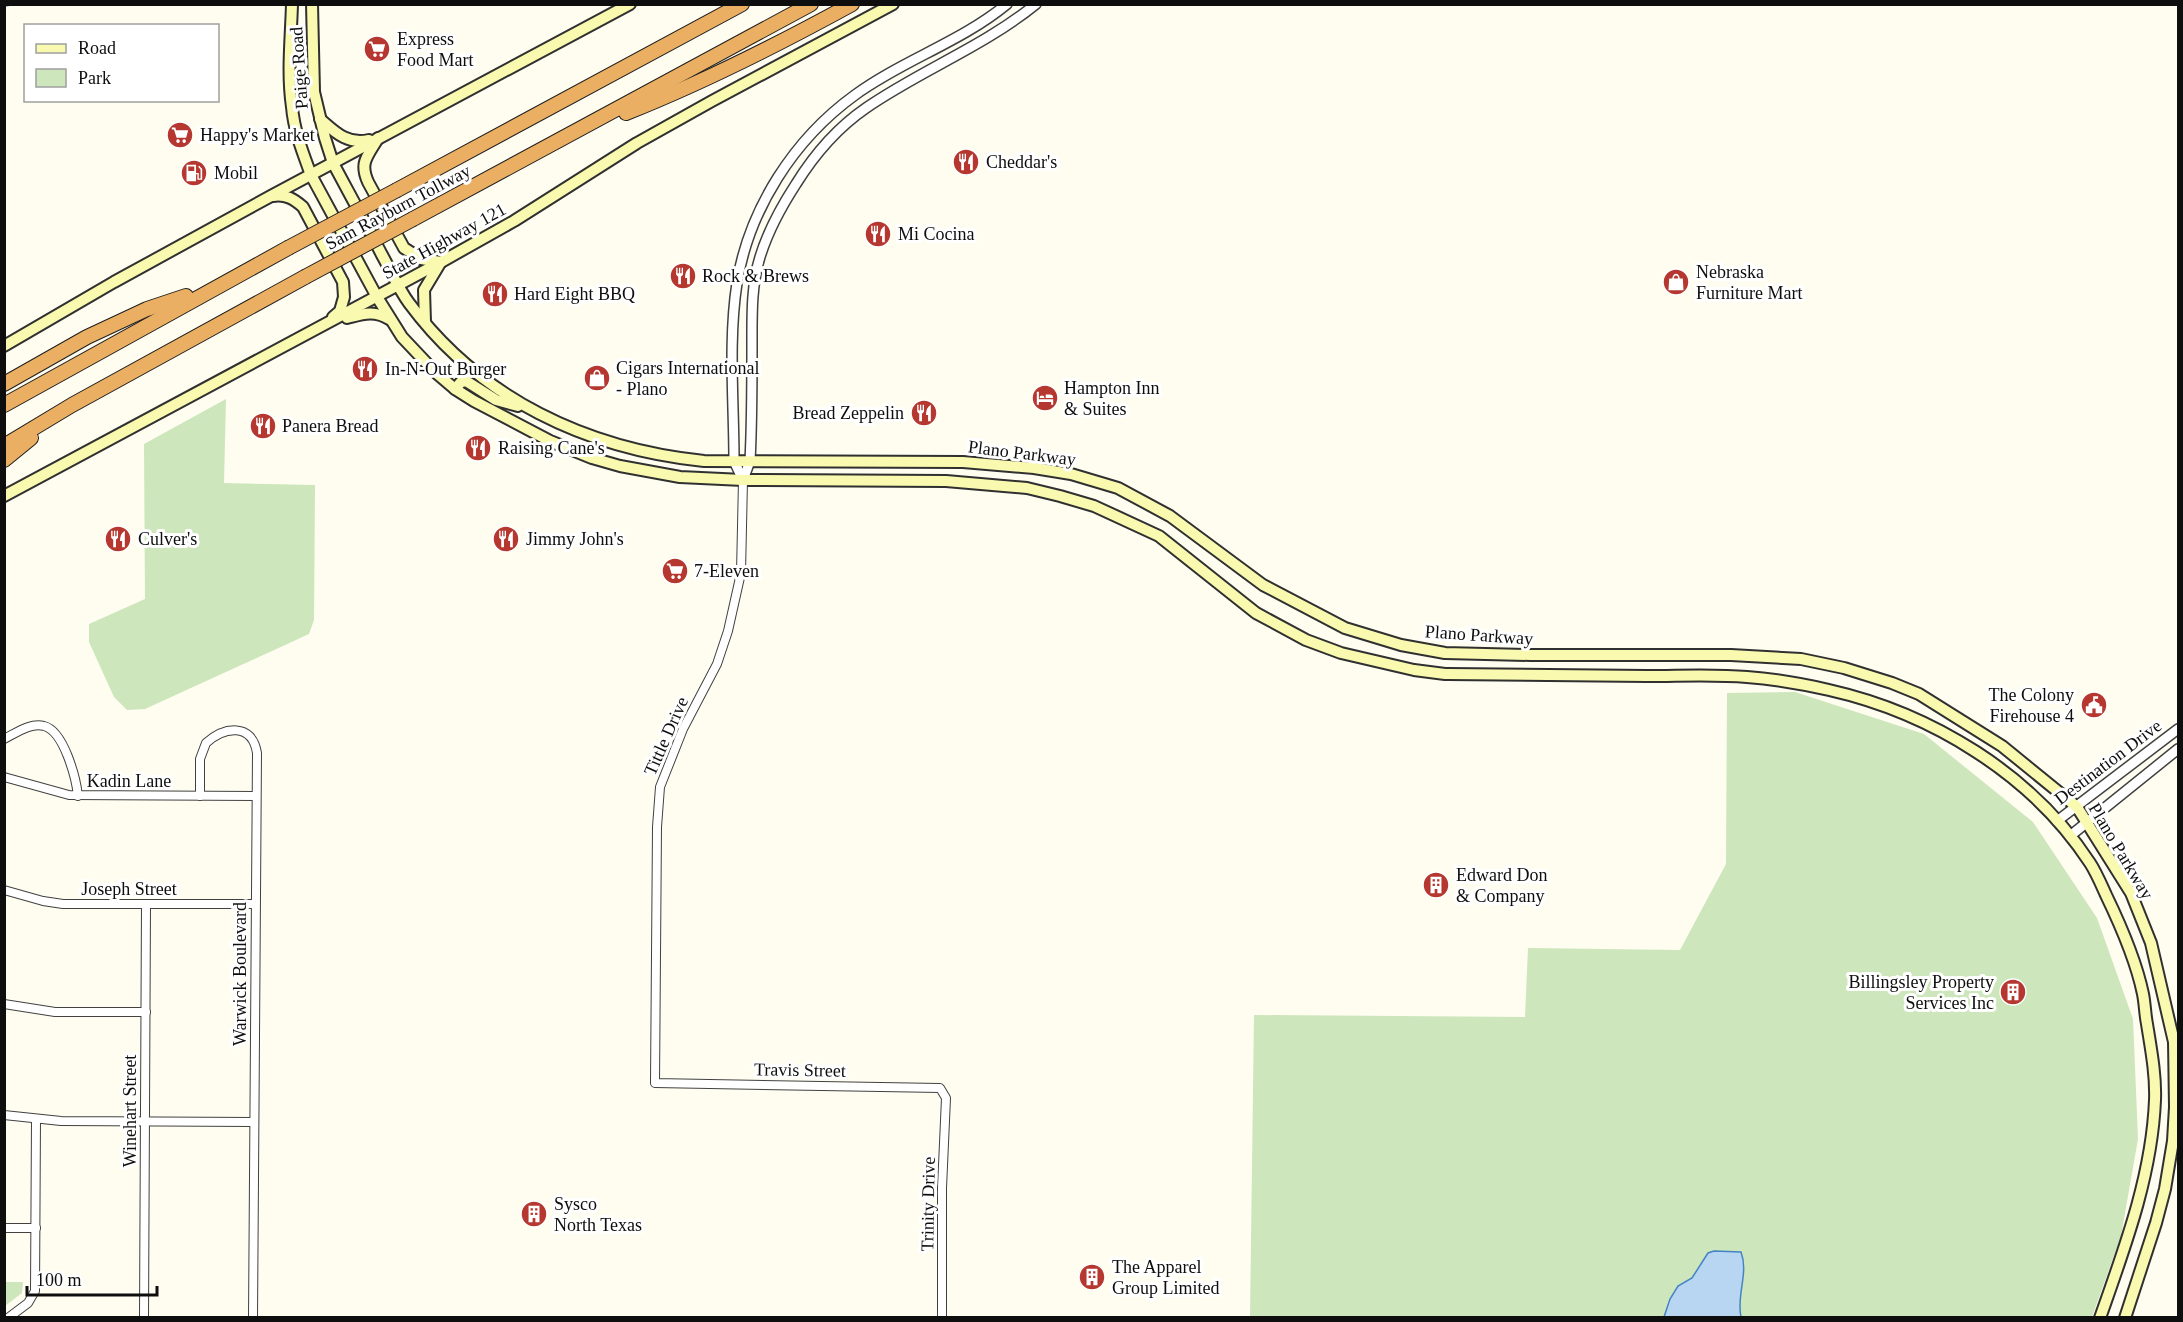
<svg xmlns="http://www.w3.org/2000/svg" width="2183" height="1322" font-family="'Times New Roman',serif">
  <rect width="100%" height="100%" fill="#fefdf0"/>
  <g fill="#cde6bc">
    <path d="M226,399L224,483L315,485L314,620L309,634L145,709L127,710L114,697L89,642V624L145,599L144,444Z"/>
    <path d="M1795,692L1924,734L2033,822L2097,918L2133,1019L2138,1139L2121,1236L2092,1317L1250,1318L1254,1015L1525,1017L1528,948L1680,950L1726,864L1727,693Z"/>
    <path d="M5,1282H23L22,1293L5,1306Z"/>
  </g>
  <path fill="#b8d6f2" stroke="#4484c4" stroke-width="1.5" d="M1714,1251L1741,1252C1749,1273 1736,1296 1741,1317H1664L1670,1299L1678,1286L1692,1278L1708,1253Z"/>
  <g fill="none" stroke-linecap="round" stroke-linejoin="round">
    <path stroke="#4484c4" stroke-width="2" d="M4,6L15,4"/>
    <defs>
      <g id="minor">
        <path d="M743,480L741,573L728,631L717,664L683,729L660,787L657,827L655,1083L940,1088L946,1098L942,1188V1318"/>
        <path d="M4,739C16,733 31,722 44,726C64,731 76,778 78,796"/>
        <path d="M4,777L69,795L256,796"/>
        <path d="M200,796V759L206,743C224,727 252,722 257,753L253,1318"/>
        <path d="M4,890L43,901L63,904H255"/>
        <path d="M4,1004L55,1012H146"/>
        <path d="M4,1115L61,1121L254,1122"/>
        <path d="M4,1228H36"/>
        <path d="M8,1318L28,1303L35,1291L36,1119"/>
        <path d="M144,1318L146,904"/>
      </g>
      <g id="tertiary">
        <path d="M743,480L750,461C752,423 752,385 752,347C752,317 751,286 760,257C768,231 781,207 796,184C814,155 837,128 866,108C921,70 983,47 1036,4"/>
        <path d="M743,480L734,461C734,402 728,341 737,283C749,209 794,139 855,95C903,60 961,42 1007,4"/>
        <path d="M2057,821L2178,729"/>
        <path d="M2070,836L2178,749"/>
      </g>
      <g id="secondary">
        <path d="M292,4C291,39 287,73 292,107C294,131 303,153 311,175L377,297L402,337L435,372L455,389L474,401L550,441L592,458L620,466L680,477L743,480L946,481L1027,488L1060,496L1094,506L1159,536L1256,613L1306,640L1341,653L1414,670L1445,674C1512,675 1579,675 1647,676C1680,676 1714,674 1747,677C1774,679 1803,684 1829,690C1931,713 2032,774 2090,863C2096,872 2101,884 2106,895C2121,926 2136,960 2143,994C2145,1004 2145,1014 2147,1024C2151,1049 2156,1075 2155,1100C2152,1175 2125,1247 2100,1318"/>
        <path d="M312,4L314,92L325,138L333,163C349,193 366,224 382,255C391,271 398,288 409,303C480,399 587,449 704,461L963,462L1034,468L1071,474L1118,488L1170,516L1263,585L1345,628L1401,645L1445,653L1531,655H1731L1801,659L1844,668L1892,683L1919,694L2002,746L2077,807L2131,893L2151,943L2174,1042L2175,1107L2173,1141L2165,1189L2156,1223L2125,1318"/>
        <path d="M320,119C335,132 347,145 369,140"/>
        <path d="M378,138C368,156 359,162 368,182L404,248L421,259L441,262"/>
        <path d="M273,196C286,194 294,199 303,207L343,282L344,297L340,311L333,317"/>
        <path d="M347,318C363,314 374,310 389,319"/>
        <path d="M425,322L424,290L439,265"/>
        <path d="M4,346L114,282L271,196L630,4"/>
        <path d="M455,389L461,382L466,381L496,400L518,406"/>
        <path d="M4,496L441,262L514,221L637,143L712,101L893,4"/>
      </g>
      <g id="motorway">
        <path d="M626,113C704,82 779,44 852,4"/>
        <path d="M397,190L742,4"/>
        <path d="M413,219L811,4"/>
        <path d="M4,384L87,337L147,309L186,296"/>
        <path d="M4,405L288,248"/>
        <path d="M4,446L72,405L305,277"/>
        <path d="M4,460L31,438"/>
      </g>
    </defs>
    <use href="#minor" stroke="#414141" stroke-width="10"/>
    <use href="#tertiary" stroke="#414141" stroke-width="12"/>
    <use href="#secondary" stroke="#303030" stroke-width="14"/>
    <use href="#motorway" stroke="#1f1f1f" stroke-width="16"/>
    <use href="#minor" stroke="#fff" stroke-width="8"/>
    <use href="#tertiary" stroke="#fff" stroke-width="9"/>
    <use href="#secondary" stroke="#f9f9b0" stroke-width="10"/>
    <use href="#motorway" stroke="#eaaf62" stroke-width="14"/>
    <defs>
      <g id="motorway-bridge">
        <path d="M288,248L397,190"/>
        <path d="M305,277L413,219"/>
      </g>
    </defs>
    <use href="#motorway-bridge" stroke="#1f1f1f" stroke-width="16" stroke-linecap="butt"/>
    <use href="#motorway-bridge" stroke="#eaaf62" stroke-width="14"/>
  </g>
  <defs>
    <symbol id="supermarket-disc" viewBox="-11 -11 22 22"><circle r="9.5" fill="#b5372f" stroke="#fff"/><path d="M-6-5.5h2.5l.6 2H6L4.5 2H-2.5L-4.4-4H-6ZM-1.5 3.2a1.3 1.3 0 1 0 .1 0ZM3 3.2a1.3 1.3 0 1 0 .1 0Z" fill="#fff"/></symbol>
    <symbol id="restaurant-disc" viewBox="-11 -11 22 22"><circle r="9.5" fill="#b5372f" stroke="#fff"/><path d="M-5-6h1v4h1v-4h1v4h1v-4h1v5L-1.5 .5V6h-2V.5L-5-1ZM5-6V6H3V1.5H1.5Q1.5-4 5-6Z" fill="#fff"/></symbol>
    <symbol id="fuel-disc" viewBox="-11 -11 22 22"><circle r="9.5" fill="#b5372f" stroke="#fff"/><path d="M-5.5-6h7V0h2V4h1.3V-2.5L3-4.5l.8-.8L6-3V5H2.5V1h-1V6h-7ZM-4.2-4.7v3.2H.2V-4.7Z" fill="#fff"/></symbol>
    <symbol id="shop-disc" viewBox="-11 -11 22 22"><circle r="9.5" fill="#b5372f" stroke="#fff"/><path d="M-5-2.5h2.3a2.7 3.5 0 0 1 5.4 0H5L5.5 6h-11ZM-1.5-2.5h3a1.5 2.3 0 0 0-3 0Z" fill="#fff"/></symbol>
    <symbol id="hotel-disc" viewBox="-11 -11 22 22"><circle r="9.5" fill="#b5372f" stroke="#fff"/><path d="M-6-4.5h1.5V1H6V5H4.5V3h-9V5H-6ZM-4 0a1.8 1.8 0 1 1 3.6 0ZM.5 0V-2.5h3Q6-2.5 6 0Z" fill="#fff"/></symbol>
    <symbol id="civic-disc" viewBox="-11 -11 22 22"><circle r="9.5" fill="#b5372f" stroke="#fff"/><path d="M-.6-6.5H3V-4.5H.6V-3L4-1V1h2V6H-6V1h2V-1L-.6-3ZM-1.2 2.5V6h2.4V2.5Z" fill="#fff"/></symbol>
    <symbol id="building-disc" viewBox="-11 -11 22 22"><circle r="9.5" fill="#b5372f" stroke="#fff"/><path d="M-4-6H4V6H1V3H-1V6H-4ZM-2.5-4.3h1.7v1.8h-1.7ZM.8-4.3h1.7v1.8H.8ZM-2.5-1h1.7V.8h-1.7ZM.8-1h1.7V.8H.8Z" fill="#fff"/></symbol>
  </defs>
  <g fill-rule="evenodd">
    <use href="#supermarket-disc" x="362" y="34" width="30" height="30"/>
    <use href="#supermarket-disc" x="165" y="120" width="30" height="30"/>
    <use href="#restaurant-disc" x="951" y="147" width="30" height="30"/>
    <use href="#fuel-disc" x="179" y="158" width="30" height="30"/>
    <use href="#restaurant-disc" x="863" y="219" width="30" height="30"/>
    <use href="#restaurant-disc" x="668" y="261" width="30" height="30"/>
    <use href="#shop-disc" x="1661" y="267" width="30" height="30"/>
    <use href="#restaurant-disc" x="480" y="279" width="30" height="30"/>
    <use href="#restaurant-disc" x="350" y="354" width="30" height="30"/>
    <use href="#shop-disc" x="582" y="363" width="30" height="30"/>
    <use href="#hotel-disc" x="1030" y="383" width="30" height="30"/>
    <use href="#restaurant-disc" x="909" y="398" width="30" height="30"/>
    <use href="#restaurant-disc" x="248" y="411" width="30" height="30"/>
    <use href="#restaurant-disc" x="463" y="433" width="30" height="30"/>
    <use href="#restaurant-disc" x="103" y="524" width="30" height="30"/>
    <use href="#restaurant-disc" x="491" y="524" width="30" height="30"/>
    <use href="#supermarket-disc" x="660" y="556" width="30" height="30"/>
    <use href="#civic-disc" x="2079" y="690" width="30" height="30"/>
    <use href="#building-disc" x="1421" y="870" width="30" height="30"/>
    <use href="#building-disc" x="1998" y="977" width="30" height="30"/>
    <use href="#building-disc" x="519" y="1199" width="30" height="30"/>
    <use href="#building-disc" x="1077" y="1262" width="30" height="30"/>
  </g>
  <g text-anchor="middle" stroke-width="6" stroke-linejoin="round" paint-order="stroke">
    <g font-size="18" fill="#0e0e0e" stroke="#fff" text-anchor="start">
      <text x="397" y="45">Express<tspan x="397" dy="21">Food Mart</tspan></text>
      <text x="200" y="141">Happy's Market</text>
      <text x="986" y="168">Cheddar's</text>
      <text x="214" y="179">Mobil</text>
      <text x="898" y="240">Mi Cocina</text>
      <text x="1696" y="278">Nebraska<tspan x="1696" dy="21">Furniture Mart</tspan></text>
      <text x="702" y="282">Rock &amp; Brews</text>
      <text x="514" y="300">Hard Eight BBQ</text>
      <text x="616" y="374">Cigars International<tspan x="616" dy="21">- Plano</tspan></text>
      <text x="385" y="375">In-N-Out Burger</text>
      <text x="1064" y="394">Hampton Inn<tspan x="1064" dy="21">&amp; Suites</tspan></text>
      <text x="904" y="419" text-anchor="end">Bread Zeppelin</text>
      <text x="282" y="432">Panera Bread</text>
      <text x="498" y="454">Raising Cane's</text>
      <text x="138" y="545">Culver's</text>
      <text x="526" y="545">Jimmy John's</text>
      <text x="694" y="577">7-Eleven</text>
      <text x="2074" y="701" text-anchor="end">The Colony<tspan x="2074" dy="21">Firehouse 4</tspan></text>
      <text x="1456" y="881">Edward Don<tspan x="1456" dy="21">&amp; Company</tspan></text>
      <text x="1994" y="988" text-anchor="end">Billingsley Property<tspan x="1994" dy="21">Services Inc</tspan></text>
      <text x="554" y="1210">Sysco<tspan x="554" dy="21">North Texas</tspan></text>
      <text x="1112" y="1273">The Apparel<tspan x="1112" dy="21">Group Limited</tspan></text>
    </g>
    <g font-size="18" fill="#0e0e0e" stroke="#fff">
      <text transform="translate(299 68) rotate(-94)" y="6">Paige Road</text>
      <text transform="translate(398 207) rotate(-28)" y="6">Sam Rayburn Tollway</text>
      <text transform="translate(444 241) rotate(-29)" y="6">State Highway 121</text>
      <text transform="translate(1022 453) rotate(7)" y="6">Plano Parkway</text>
      <text transform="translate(1479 635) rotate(4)" y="6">Plano Parkway</text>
      <text transform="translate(666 736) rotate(-66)" y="6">Tittle Drive</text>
      <text transform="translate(2108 762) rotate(-37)" y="6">Destination Drive</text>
      <text x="129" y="787">Kadin Lane</text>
      <text transform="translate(2121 851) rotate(59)" y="6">Plano Parkway</text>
      <text x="129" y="895">Joseph Street</text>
      <text transform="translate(240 974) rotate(-90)" y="6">Warwick Boulevard</text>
      <text transform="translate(800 1070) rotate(1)" y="6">Travis Street</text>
      <text transform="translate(130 1111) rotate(-90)" y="6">Winehart Street</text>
      <text transform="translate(928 1204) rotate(-89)" y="6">Trinity Drive</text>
    </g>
  </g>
  <rect width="2183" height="1322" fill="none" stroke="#0e0e0e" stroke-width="12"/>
  <rect x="24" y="24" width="195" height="78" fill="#ffffff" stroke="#9f9f9f" stroke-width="1.5"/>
  <rect x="36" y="44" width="30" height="9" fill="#f9f9b0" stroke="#9f9f9f" stroke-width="1.5"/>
  <text x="78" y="54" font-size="18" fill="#0e0e0e">Road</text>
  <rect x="36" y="69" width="30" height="18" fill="#cde6bc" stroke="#9f9f9f" stroke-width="1.5"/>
  <text x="78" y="84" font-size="18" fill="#0e0e0e">Park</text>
  <path d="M27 1286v9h130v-9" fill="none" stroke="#0e0e0e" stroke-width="3"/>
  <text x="36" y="1286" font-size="18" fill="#0e0e0e" stroke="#ffffff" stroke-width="4.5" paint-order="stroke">100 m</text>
</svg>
